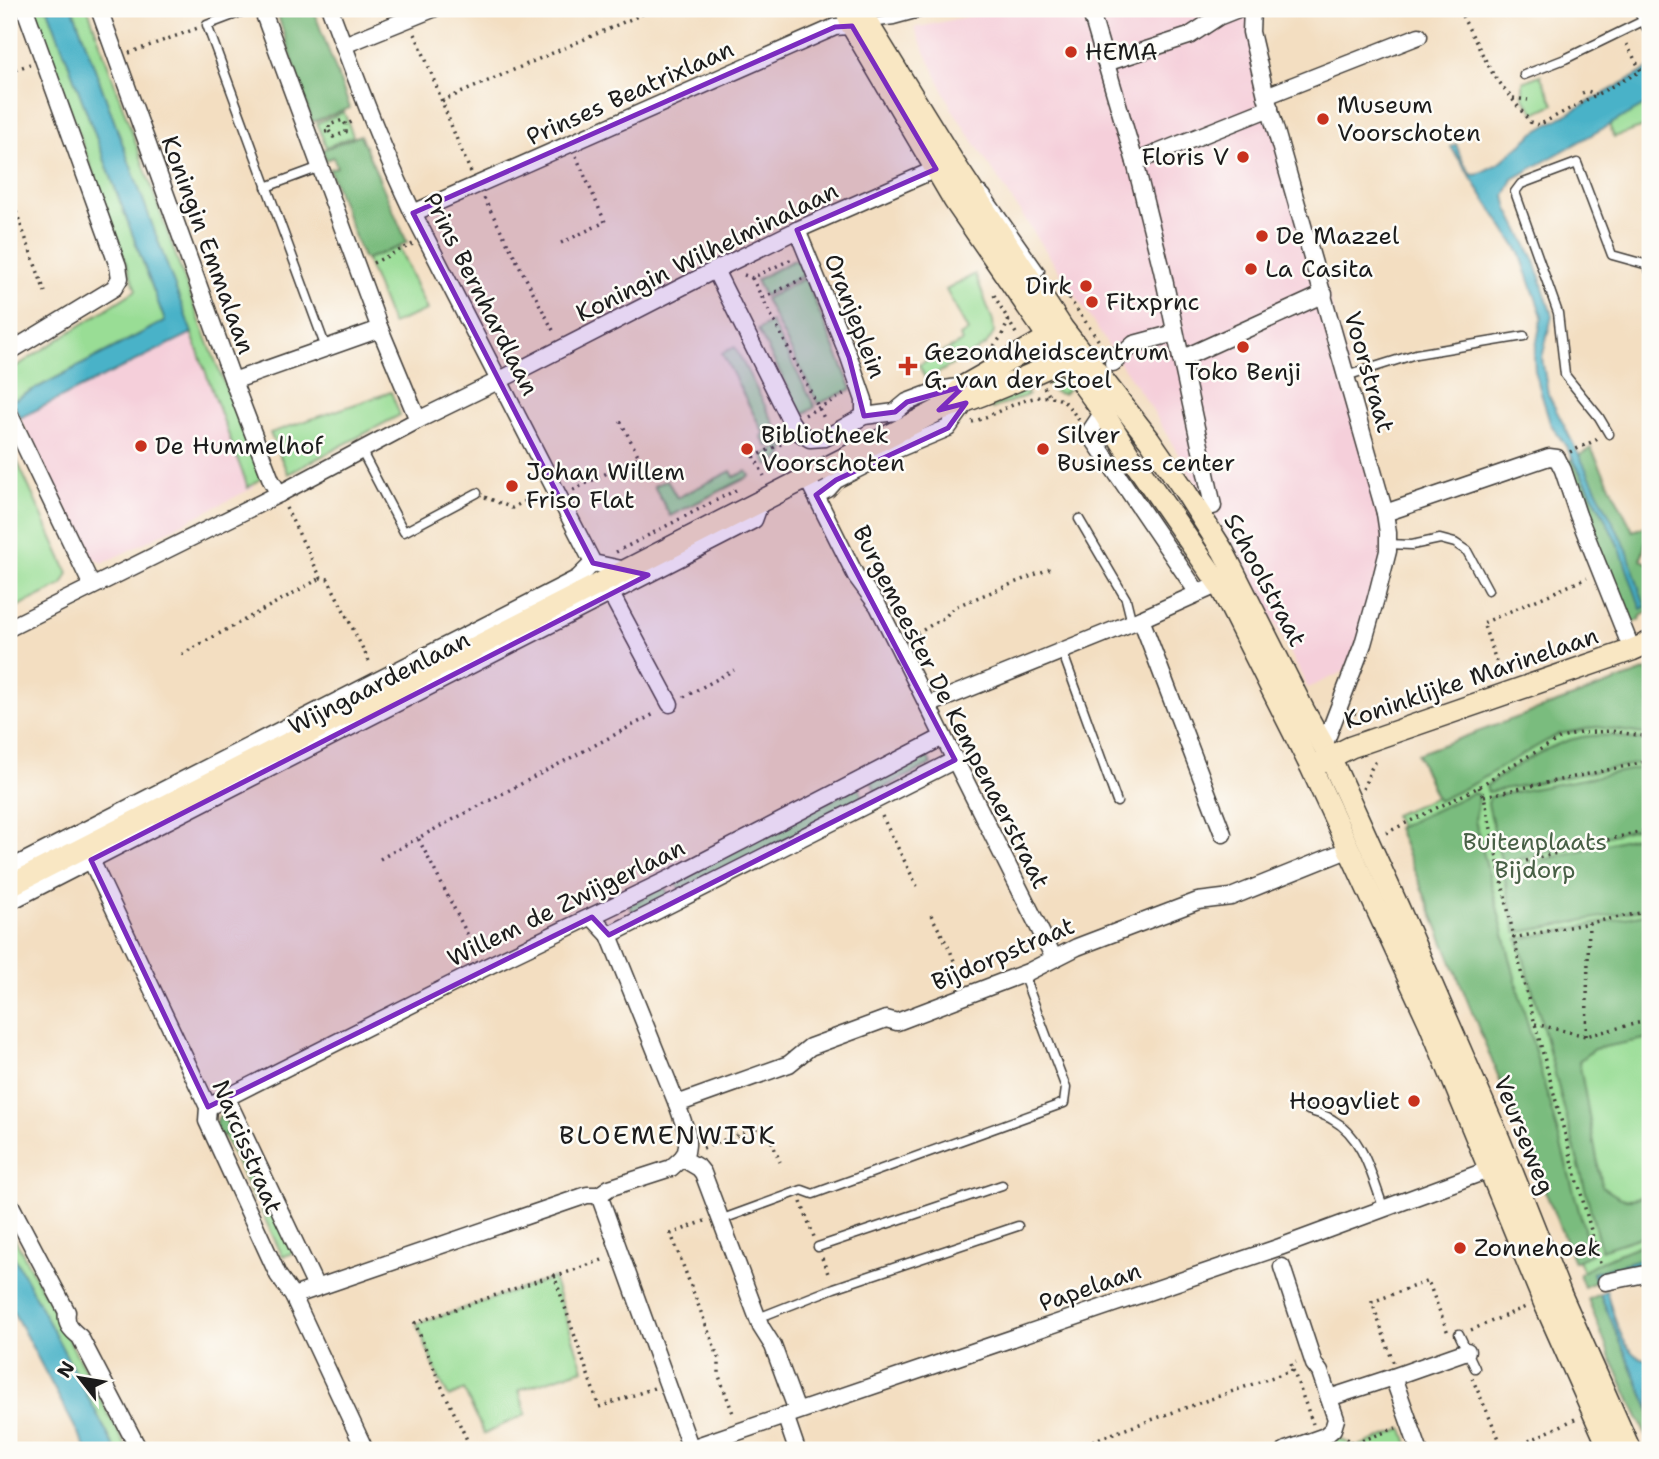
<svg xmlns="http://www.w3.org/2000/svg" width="1659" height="1459" font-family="'Shantell Sans',sans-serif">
  <rect width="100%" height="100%" fill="#fdfcf7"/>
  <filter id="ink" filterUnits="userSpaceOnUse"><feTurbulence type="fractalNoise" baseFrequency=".0143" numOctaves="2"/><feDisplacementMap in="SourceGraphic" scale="14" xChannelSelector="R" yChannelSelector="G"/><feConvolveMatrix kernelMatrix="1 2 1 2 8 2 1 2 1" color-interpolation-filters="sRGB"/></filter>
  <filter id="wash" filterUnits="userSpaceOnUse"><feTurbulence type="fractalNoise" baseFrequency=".00686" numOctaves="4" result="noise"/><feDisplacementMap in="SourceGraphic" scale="28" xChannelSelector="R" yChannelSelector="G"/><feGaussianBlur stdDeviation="1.57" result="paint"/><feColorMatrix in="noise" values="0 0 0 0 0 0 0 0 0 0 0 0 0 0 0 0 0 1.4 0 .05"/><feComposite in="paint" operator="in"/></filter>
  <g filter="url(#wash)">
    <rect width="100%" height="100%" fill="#f3dec1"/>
    <g fill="#f5cfda">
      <path d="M976,9H1248L1387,501L1384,554L1361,637L1345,671L1308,688L1259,592L1150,406L1116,357L952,109L914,28L975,15Z"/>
      <path d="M192,333L259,474L253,488L104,563L89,556L20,418Z"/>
    </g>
    <g fill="#99dd95" stroke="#5a7c58" stroke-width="2">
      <path d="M33,9H48L165,321L12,401C8,391 8,381 11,370L136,290Z"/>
      <path d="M73,9H88L192,301L261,478L248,488Z"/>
      <path d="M1540,75L1554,104L1535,113L1523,97V82Z"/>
      <path d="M1650,102V125L1614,137L1609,125Z"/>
      <path d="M344,112L353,136L326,147L317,123Z"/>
      <path d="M399,247L427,310L392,324L366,259Z"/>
      <path d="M794,260L799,263L804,275L764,296L756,280Z"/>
      <path d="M975,274L993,321L994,333L986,345L926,380L919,365L962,342L960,336L968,331L946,290Z"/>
      <path d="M805,278L852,389L818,404L765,299Z"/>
      <path d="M771,322L815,407L800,416L797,410L799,409L758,330Z"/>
      <path d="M735,347L782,439L767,447L761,436L764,434L722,353Z"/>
      <path d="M1052,379L1064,382L1071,387L1063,394C1052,393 1050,389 1046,380Z"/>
      <path d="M1024,388L1028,395L992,409L991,406Z"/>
      <path d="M391,392L400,415L288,474L270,433Z"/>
      <path d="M9,443L68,573L62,585L9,611Z"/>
      <path d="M785,444C785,457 778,461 768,466L763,455Z"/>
      <path d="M731,471L734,477L747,471L750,476L670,516L654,486L667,480L677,498Z"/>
      <path d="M1650,671V1258L1587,1274L1583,1272L1394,815L1436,797L1419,755Z"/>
      <path d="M926,753L931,764L876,792L871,781Z"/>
      <path d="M858,786L864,799L681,893L675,880Z"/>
      <path d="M664,886L670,897L635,916L629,905Z"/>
      <path d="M235,1129L265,1194L254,1200L223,1134Z"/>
      <path d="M273,1206L294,1252L283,1257L261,1211Z"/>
      <path d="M9,1228L128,1450H116L9,1249Z"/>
      <path d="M553,1278L583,1369L519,1390L526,1414L484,1434L464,1390L449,1397L440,1381L417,1324Z"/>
      <path d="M1403,1429L1410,1450H1303L1338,1438L1356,1447Z"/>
    </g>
    <g fill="#7abc7e" stroke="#4b6c4d" stroke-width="2">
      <path d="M276,9H313L350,108L312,122Z"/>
      <path d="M360,135L407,242L399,247L366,259L363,258L329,169L337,167L333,157L326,160L322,150Z"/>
      <path d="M1591,448L1633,531L1646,526L1649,530L1641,560L1650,564V615L1648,612L1641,616L1640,620L1630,624L1588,525L1567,462L1572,459L1601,510L1620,549L1627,550L1578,456Z"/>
      <path d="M1650,669V735L1597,727L1559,734L1504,765L1477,782L1438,801L1417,754Z"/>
      <path d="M1611,735L1650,742V761L1488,792L1486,786C1509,770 1551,743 1578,738C1589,735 1601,736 1611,735Z"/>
      <path d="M1650,766V825L1502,864L1488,804L1489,797Z"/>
      <path d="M1472,793L1479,795L1475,820L1519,993L1591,1254L1574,1262L1397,828Z"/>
      <path d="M1650,833V908L1516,933L1503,870Z"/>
      <path d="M1650,913V1038L1594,1049L1579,1061L1602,1186C1623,1202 1625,1201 1650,1195V1234L1601,1250L1537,1005L1518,939Z"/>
      <path d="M224,1114L230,1118L235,1129L220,1137L215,1125L219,1116Z"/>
      <path d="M1650,1241V1256L1593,1273L1596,1282L1584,1287L1579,1274L1606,1259Z"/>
      <path d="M1600,1294L1650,1411V1444L1610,1356L1588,1299Z"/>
    </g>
    <g fill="#49b2c8" stroke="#326772" stroke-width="2">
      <path d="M48,9H73L192,333L20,418L12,401L165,321Z"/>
      <path d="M1650,68V102L1513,179L1505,196L1508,209L1535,261L1552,316L1542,358L1548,394L1627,550L1645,607L1641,609L1620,549L1601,510L1567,448L1550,423L1535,372L1534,356L1542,316L1520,253L1451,147L1456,144L1461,158L1471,174L1476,175L1498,164L1534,133L1544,127Z"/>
      <path d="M9,1247L116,1450H87L9,1304Z"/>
      <path d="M1650,1256V1263L1602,1276V1280L1596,1282L1593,1273Z"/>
      <path d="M1606,1290C1612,1309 1620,1342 1634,1354C1639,1358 1644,1359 1650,1360V1411L1600,1294Z"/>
    </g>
  </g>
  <g filter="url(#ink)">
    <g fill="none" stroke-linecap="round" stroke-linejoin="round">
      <defs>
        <g id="lane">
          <path d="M249,9L207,25L326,348"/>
          <path d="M871,23L894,20L934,9"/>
          <path d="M1524,75L1565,59L1647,19"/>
          <path d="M266,187L320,167"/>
          <path d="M983,191L986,194L1040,271"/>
          <path d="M1091,360L1124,348"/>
          <path d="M1346,376L1416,354L1524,336"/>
          <path d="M1609,434L1599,417L1565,375L1558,313L1515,192L1521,184L1577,163L1612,255L1648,265L1650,272"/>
          <path d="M361,450L404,532L477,493"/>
          <path d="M1079,519L1126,599L1132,623"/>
          <path d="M1388,544L1412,545L1440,539L1455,543L1467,551L1488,590"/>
          <path d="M1062,651L1117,802"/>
          <path d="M1308,1110C1316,1113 1326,1115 1333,1120C1364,1137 1372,1178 1384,1209"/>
          <path d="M720,1220L802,1190L813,1194L1064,1103L1066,1088L1023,974"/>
          <path d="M818,1247L1002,1185"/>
          <path d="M758,1318L834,1288L1018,1226"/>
          <path d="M1459,1334L1475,1368"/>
        </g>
        <g id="street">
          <path d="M99,9L233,381L271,480L279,494"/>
          <path d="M262,9L380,329L418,420"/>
          <path d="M330,9C356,78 381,147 413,213L593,563L626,570"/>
          <path d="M1090,9L1135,162L1162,270L1213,506"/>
          <path d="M1252,9L1251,32L1266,96L1385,513L1388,533V551L1376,598L1363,644L1324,746"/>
          <path d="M1642,9L1650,26"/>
          <path d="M344,45L433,9"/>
          <path d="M1106,63L1189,36L1218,17L1238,9"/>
          <path d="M1266,96L1419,36"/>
          <path d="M1135,162L1270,108"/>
          <path d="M413,213L835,27L861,25"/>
          <path d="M797,230L849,357L864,400V416"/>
          <path d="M715,270L791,422L798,432L810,439L825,438L864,416L895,412L907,402L939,390L964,386"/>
          <path d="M9,352L114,288L120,278L118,266L25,9"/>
          <path d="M1181,359L1324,294"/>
          <path d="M1113,363L1134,344L1175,333"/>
          <path d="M233,381L380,329"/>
          <path d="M1103,412L1089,433L1198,593"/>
          <path d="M9,413L92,586"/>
          <path d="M807,478L856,576L878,606L1054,958"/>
          <path d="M816,495L828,489L836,480L893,451L948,428L966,403"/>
          <path d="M1385,513L1549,457L1557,458L1563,470L1578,515L1632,650"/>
          <path d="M611,594L670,704"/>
          <path d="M1141,619L1223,834"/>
          <path d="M9,628L279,494L418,420L500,380L715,270L797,230L936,169"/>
          <path d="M928,705L1141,619L1228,580"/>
          <path d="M91,860L208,1107L207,1121L278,1275L293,1296L365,1450"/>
          <path d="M9,869L578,578L593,563"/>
          <path d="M9,902L754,520L761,501"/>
          <path d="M609,935L955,760"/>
          <path d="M227,1099L316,1287"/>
          <path d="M677,1104L789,1064L810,1047L886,1019L897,1022L1028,972L1077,947L1198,901L1231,897L1350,849"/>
          <path d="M208,1107L484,968L671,878L943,737"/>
          <path d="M682,1158L699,1168L703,1173L761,1327L773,1346L797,1411"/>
          <path d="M599,1195L691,1449"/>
          <path d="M9,1202L67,1312C65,1324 71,1330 80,1337L139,1450"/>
          <path d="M1282,1267L1314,1364L1320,1372L1336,1419L1333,1429L1325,1436L1286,1450"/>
          <path d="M1606,1282L1650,1273"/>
          <path d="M293,1296L587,1195H599L609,1188L671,1168L682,1158L686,1152L687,1145V1133L677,1104L609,935L592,917"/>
          <path d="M1393,1377L1467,1351"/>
          <path d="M1329,1398L1393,1377L1419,1450"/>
          <path d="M785,1415L797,1450"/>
          <path d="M685,1450L1280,1247L1499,1166"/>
        </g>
        <g id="secondary">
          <path d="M846,9L852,26L954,200L1049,338L1103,412L1129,454L1219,584L1311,767L1429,1022L1544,1302L1610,1450"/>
          <path d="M862,9L868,24L952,160L1063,329L1149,439L1185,491L1223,551L1236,576L1304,711L1330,757L1399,909L1499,1139L1561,1295L1630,1450"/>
          <path d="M941,408L964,386L1060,331"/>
          <path d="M1319,763L1351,747L1632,650L1650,642"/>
          <path d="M9,886L939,410C966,402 990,392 1016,381C1036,372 1057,365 1074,352"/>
        </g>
      </defs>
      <use href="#lane" stroke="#3c3935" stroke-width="11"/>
      <use href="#street" stroke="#3c3935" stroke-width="19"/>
      <use href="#secondary" stroke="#3c3935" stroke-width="24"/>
      <g stroke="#3c3935" stroke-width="3.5" stroke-dasharray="2 5" stroke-linecap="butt">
        <path d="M1462,16L1493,74L1530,122L1539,125L1641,71L1625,41"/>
        <path d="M415,34C435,79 450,127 471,172"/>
        <path d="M129,53L198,28"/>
        <path d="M9,72L30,64"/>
        <path d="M1582,93L1587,91L1596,94"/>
        <path d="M1513,98L1528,100"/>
        <path d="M442,101L654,9"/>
        <path d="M329,131L333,137L346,132V125"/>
        <path d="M325,132L329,131V125L343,120L346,125L355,120"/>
        <path d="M9,192L45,292"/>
        <path d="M484,198L555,334"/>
        <path d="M561,243L605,222L576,156"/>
        <path d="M373,263L413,244"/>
        <path d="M744,275L752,278L794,258"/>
        <path d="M752,278L825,420"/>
        <path d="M1057,281L1101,344"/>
        <path d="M994,295L1018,337"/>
        <path d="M763,298L802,279"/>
        <path d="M994,346L1001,337L1009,320"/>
        <path d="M1044,387L1050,397"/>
        <path d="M805,415L845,394"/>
        <path d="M972,422C997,415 1036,387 1061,400C1068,404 1074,414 1079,420"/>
        <path d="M1570,452L1598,439"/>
        <path d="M754,456L764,476"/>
        <path d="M754,457L785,442"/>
        <path d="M573,490L639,457L620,420"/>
        <path d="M485,497L512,508L541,492"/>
        <path d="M286,508L321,578L328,579L371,665"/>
        <path d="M616,552L740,488"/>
        <path d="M1648,560L1650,561"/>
        <path d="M911,637L945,617L954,607L1054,567"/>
        <path d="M182,654L321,578"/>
        <path d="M1501,675L1483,623L1587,578"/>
        <path d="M684,697L734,670"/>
        <path d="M1354,713L1374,718"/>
        <path d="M1479,787L1484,796L1522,976L1601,1267"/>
        <path d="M1363,789L1371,769L1378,758"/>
        <path d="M1484,796L1650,761"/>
        <path d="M882,816L917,886"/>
        <path d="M1386,833L1479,787L1505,769L1561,738L1580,733L1611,731L1650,737"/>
        <path d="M380,859L418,838"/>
        <path d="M1499,868L1650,829"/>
        <path d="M931,915L950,950L961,980"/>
        <path d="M1513,938L1650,911"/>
        <path d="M477,953L418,838L656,713"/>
        <path d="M1535,1024L1586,1036L1650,1020"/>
        <path d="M1586,1036L1589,923"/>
        <path d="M703,1148L765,1125L780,1162"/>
        <path d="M801,1202L814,1237"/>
        <path d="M705,1221L671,1234L719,1359V1376L734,1416"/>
        <path d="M822,1258L829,1276"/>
        <path d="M554,1277L605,1259"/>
        <path d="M1471,1330L1528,1306"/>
        <path d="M1393,1362L1372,1302L1428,1281L1448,1333"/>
        <path d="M1293,1370L1313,1424"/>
        <path d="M1472,1378L1504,1450"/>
        <path d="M1350,1441L1353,1444L1396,1428"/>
        <path d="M458,1450L470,1446L439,1381L415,1323L554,1275L599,1407L654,1388"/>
        <path d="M1066,1450L1293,1370L1291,1364L1296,1362"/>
        <path d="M1342,1450L1350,1441L1344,1437"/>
        <path d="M1510,1450L1577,1418"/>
      </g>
      <use href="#lane" stroke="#fff" stroke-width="8"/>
      <use href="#street" stroke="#fff" stroke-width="16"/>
      <use href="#secondary" stroke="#f9e7c3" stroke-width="21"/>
    </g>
  </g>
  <path fill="#7b2cbf" fill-opacity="0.2" stroke="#7b2cbf" stroke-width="5" stroke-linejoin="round" d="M852,26L936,169L797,230L849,357L864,416L895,412L907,402L964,386L939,410L966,403L948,428L836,480L816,495L955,760L609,935L592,917L208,1107L91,860L648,575L593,563L413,213L835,27Z"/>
  <g fill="#c8321e" stroke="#fdfcf7" stroke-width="2.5">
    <circle cx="1071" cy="52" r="7"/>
    <circle cx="1323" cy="119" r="7"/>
    <circle cx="1243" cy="157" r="7"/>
    <circle cx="1262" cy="236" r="7"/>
    <circle cx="1251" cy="269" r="7"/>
    <circle cx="1086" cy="286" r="7"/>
    <circle cx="1092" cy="302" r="7"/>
    <circle cx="1243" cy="347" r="7"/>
    <path d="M904.5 355.5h7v7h7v7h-7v7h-7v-7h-7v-7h7z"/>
    <circle cx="141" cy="446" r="7"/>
    <circle cx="747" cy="449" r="7"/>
    <circle cx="1043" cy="449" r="7"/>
    <circle cx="512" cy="486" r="7"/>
    <circle cx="1414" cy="1101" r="7"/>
    <circle cx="1460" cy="1248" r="7"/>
  </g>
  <g text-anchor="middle" stroke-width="5" stroke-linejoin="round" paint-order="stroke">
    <g font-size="24" fill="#1c1c1c" stroke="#fdfcf7" text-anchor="start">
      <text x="1085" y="60">HEMA</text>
      <text x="1337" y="113">Museum<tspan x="1337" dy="28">Voorschoten</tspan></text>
      <text x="1229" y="165" text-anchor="end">Floris V</text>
      <text x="1276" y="244">De Mazzel</text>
      <text x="1265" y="277">La Casita</text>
      <text x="1072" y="294" text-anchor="end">Dirk</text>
      <text x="1106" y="310">Fitxprnc</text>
      <text x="924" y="360">Gezondheidscentrum<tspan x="924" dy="28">G. van der Stoel</tspan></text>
      <text x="1243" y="380" text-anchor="middle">Toko Benji</text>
      <text x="761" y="443">Bibliotheek<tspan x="761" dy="28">Voorschoten</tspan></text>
      <text x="1057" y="443">Silver<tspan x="1057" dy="28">Business center</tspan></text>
      <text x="155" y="454">De Hummelhof</text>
      <text x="526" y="480">Johan Willem<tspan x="526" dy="28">Friso Flat</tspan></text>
      <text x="1400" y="1109" text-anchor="end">Hoogvliet</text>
      <text x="1474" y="1256">Zonnehoek</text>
    </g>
    <g font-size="24" fill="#1c1c1c" stroke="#fdfcf7">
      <text transform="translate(630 93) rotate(-24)" y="8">Prinses Beatrixlaan</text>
      <text transform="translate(208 245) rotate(70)" y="8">Koningin Emmalaan</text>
      <text transform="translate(707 252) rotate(-26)" y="8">Koningin Wilhelminalaan</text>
      <text transform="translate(481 294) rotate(63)" y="8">Prins Bernhardlaan</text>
      <text transform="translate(855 316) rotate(69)" y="8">Oranjeplein</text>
      <text transform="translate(1369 372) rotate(74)" y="8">Voorstraat</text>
      <text transform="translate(1265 580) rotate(62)" y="8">Schoolstraat</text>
      <text transform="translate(1471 678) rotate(-19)" y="8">Koninklijke Marinelaan</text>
      <text transform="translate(379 683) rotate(-27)" y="8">Wijngaardenlaan</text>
      <text transform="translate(951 707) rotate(63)" y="8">Burgemeester De Kempenaerstraat</text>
      <text transform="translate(566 903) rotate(-26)" y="8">Willem de Zwijgerlaan</text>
      <text transform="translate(1003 954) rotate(-23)" y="8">Bijdorpstraat</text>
      <text transform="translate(1524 1135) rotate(68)" y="8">Veurseweg</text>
      <text transform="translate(247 1147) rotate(67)" y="8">Narcisstraat</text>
      <text transform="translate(1090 1287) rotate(-19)" y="8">Papelaan</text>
    </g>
    <g font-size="24" fill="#486046" stroke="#fdfcf7">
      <text x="1535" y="850">Buitenplaats<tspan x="1535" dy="28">Bijdorp</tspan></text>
    </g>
    <g font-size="26" letter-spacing="2" fill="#1c1c1c" stroke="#fdfcf7">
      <text x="668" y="1144">BLOEMENWIJK</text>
    </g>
  </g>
  <rect width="1659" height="1459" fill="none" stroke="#fdfcf7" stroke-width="35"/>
  <g transform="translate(80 1378) rotate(301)" stroke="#fdfcf7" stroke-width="5" paint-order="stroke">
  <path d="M0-5L12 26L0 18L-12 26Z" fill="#1c1c1c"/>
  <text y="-10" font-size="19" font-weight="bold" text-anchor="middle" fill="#1c1c1c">N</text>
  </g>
</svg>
